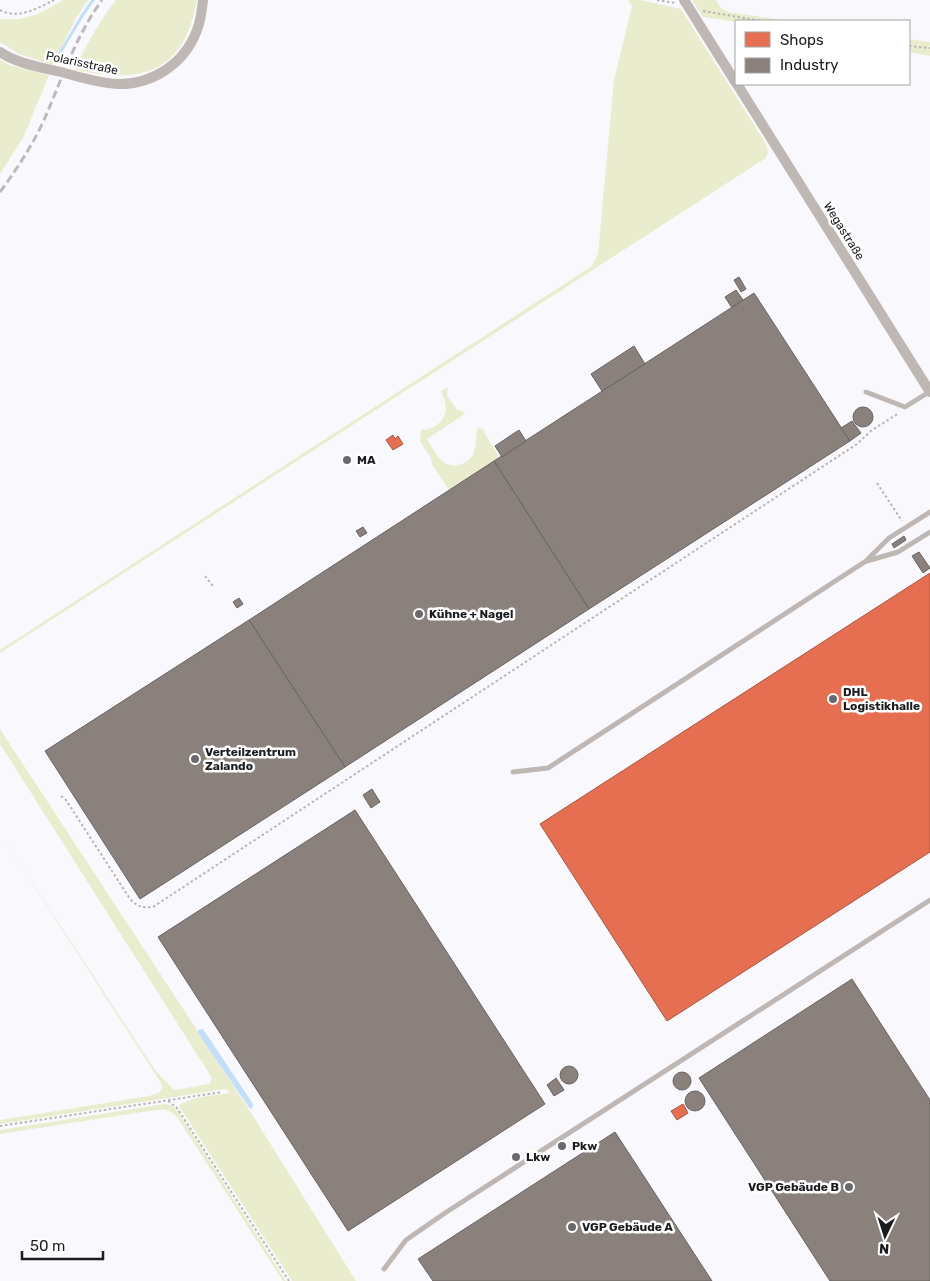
<svg xmlns="http://www.w3.org/2000/svg" width="930" height="1281" font-family="Rubik,sans-serif">
  <rect width="100%" height="100%" fill="#f9f9fd"/>
  <g fill="#eaedcd">
    <path d="M63,0H88L76,18L53,65L19,54L0,42V19C25,22 42,13 63,0Z"/>
    <path d="M116,0H197C184,74 141,84 75,70C86,45 99,22 116,0Z"/>
    <path d="M628,0H640L681,9L766,144L768,152L766,158L0,653V650L592,266L598,254L614,80L632,6Z"/>
    <path d="M692,0H716L721,8L728,12L791,21L736,22L703,17Z"/>
    <path d="M909,39L930,42V56L909,52Z"/>
    <path d="M0,60L9,65L49,75L24,136L0,174Z"/>
    <path d="M448,387L447,396L457,410L462,411L465,414L427,439C435,452 443,471 462,464C467,462 471,459 473,454C477,447 475,438 477,431L478,428L484,429L485,434L500,458L449,490L432,464L430,454L429,455L420,441L421,430C435,430 449,419 445,403C445,398 442,395 441,391Z"/>
    <path d="M0,729L248,1108L356,1281H292L179,1106C185,1097 219,1095 230,1093L226,1089L0,1124V1120L149,1096L160,1092L162,1088L161,1083L0,833L155,1070L174,1090L209,1084L212,1078L0,744Z"/>
    <path d="M164,1104L170,1105L177,1110L286,1281H283L177,1117C170,1110 165,1109 155,1110L0,1134V1130Z"/>
  </g>
  <path fill="#c2def9" d="M203,1029L253,1104V1107L250,1109L198,1033V1030Z"/>
  <g fill="#e76f51" stroke="#aa5642">
    <path d="M393,435L395,439L398,436L403,444L393,450L386,440Z"/>
    <path d="M930,573V852L667,1021L540,824Z"/>
    <path d="M683,1104L688,1113L677,1120L671,1111Z"/>
  </g>
  <g fill="#8a817c" stroke="#696360">
    <path d="M739,277L746,289L741,292L734,280Z"/>
    <path d="M736,290L743,300L732,308L725,297Z"/>
    <path d="M754,293L850,441L589,609L494,461Z"/>
    <path d="M634,346L645,364L602,391L591,374Z"/>
    <circle cx="863" cy="417" r="10"/>
    <path d="M852,421L861,433L850,441L841,428Z"/>
    <path d="M519,430L526,441L502,457L495,446Z"/>
    <path d="M494,461L589,609L345,767L249,620Z"/>
    <path d="M363,527L367,533L360,537L356,531Z"/>
    <path d="M904,536L906,540L894,548L892,544Z"/>
    <path d="M919,552L930,568L923,573L912,556Z"/>
    <path d="M239,598L243,604L237,608L233,602Z"/>
    <path d="M249,620L345,767L140,899L45,751Z"/>
    <path d="M372,789L380,802L371,808L363,795Z"/>
    <path d="M355,810L545,1104L348,1231L158,937Z"/>
    <path d="M852,979L930,1100V1281H830L699,1078Z"/>
    <circle cx="569" cy="1075" r="9"/>
    <circle cx="682" cy="1081" r="9"/>
    <path d="M556,1078L564,1090L554,1096L547,1085Z"/>
    <circle cx="695" cy="1101" r="10"/>
    <path d="M615,1132L712,1281H433L418,1259Z"/>
  </g>
  <g fill="none" stroke-linecap="round" stroke-linejoin="round">
    <path stroke="#c2def9" stroke-width="3" d="M57,58L82,16L93,0"/>
    <g stroke="#bab5b3" stroke-width="2" stroke-dasharray="2.5 2.5" stroke-linecap="butt">
      <path d="M657,0L675,3"/>
      <path d="M0,10C18,20 38,8 54,0"/>
      <path d="M703,11L762,21"/>
      <path d="M909,46L930,48"/>
      <path d="M877,483L902,521"/>
      <path d="M205,576L213,586"/>
      <path d="M61,796L66,800L130,899C138,907 142,908 153,907L857,444L872,430L899,413"/>
      <path d="M168,1101L177,1108L289,1281"/>
      <path d="M0,1126L222,1092"/>
    </g>
    <g stroke="#bfb7b3" stroke-width="5">
      <path d="M866,392L905,407L929,392"/>
      <path d="M867,561L898,552L930,532"/>
      <path d="M513,772L548,768L866,561L889,538L930,512"/>
      <path d="M384,1269L406,1240L445,1213L930,900"/>
    </g>
    <g stroke="#bfb7b3" stroke-width="10">
      <path d="M684,0L736,83"/>
      <path d="M0,52C18,64 41,67 61,72C80,77 98,83 117,84C153,85 185,63 197,30C201,20 202,10 203,0"/>
      <path d="M737,84L930,392"/>
    </g>
    <path stroke="#bebaba" stroke-width="3" stroke-dasharray="8 4" stroke-linecap="butt" d="M0,192C17,169 32,146 44,120C62,79 75,37 102,0"/>
  </g>
  <g fill="#69696d" stroke="#fff" stroke-width="2">
    <circle cx="347" cy="460" r="5"/>
    <circle cx="419" cy="614" r="5"/>
    <circle cx="833" cy="699" r="5"/>
    <circle cx="195" cy="759" r="5"/>
    <circle cx="562" cy="1146" r="5"/>
    <circle cx="516" cy="1157" r="5"/>
    <circle cx="849" cy="1187" r="5"/>
    <circle cx="572" cy="1227" r="5"/>
  </g>
  <g text-anchor="middle" stroke-width="5" stroke-linejoin="round" paint-order="stroke">
    <g font-size="12" fill="#1b1c1f" stroke="#fff">
      <text transform="translate(82 63) rotate(12)" y="4">Polarisstraße</text>
      <text transform="translate(844 231) rotate(58)" y="4">Wegastraße</text>
    </g>
    <g font-size="12" font-weight="bold" fill="#1b1c1f" stroke="#fff" text-anchor="start">
      <text x="357" y="464">MA</text>
      <text x="429" y="618">Kühne + Nagel</text>
      <text x="843" y="696">DHL<tspan x="843" dy="14">Logistikhalle</tspan></text>
      <text x="205" y="756">Verteilzentrum<tspan x="205" dy="14">Zalando</tspan></text>
      <text x="572" y="1150">Pkw</text>
      <text x="526" y="1161">Lkw</text>
      <text x="839" y="1191" text-anchor="end">VGP Gebäude B</text>
      <text x="582" y="1231">VGP Gebäude A</text>
    </g>
  </g>
  <rect x="735" y="20" width="175" height="65" fill="#ffffff" stroke="#a4a4a5"/>
  <rect x="745" y="32" width="25" height="15" fill="#e76f51" stroke="#a4a4a5"/>
  <text x="780" y="45" font-size="15" fill="#1b1c1f">Shops</text>
  <rect x="745" y="58" width="25" height="15" fill="#8a817c" stroke="#a4a4a5"/>
  <text x="780" y="70" font-size="15" fill="#1b1c1f">Industry</text>
  <g transform="translate(885 1236) rotate(184)" stroke="#ffffff" stroke-width="4" paint-order="stroke">
  <path d="M0-4L9 19L0 12L-9 19Z" fill="#1b1c1f"/>
  <text y="-8" font-size="14" font-weight="bold" text-anchor="middle" fill="#1b1c1f">N</text>
  </g>
  <path d="M22 1251v8h81v-8" fill="none" stroke="#1b1c1f" stroke-width="2.5"/>
  <text x="30" y="1251" font-size="15" fill="#1b1c1f" stroke="#ffffff" stroke-width="4" paint-order="stroke">50 m</text>
</svg>
